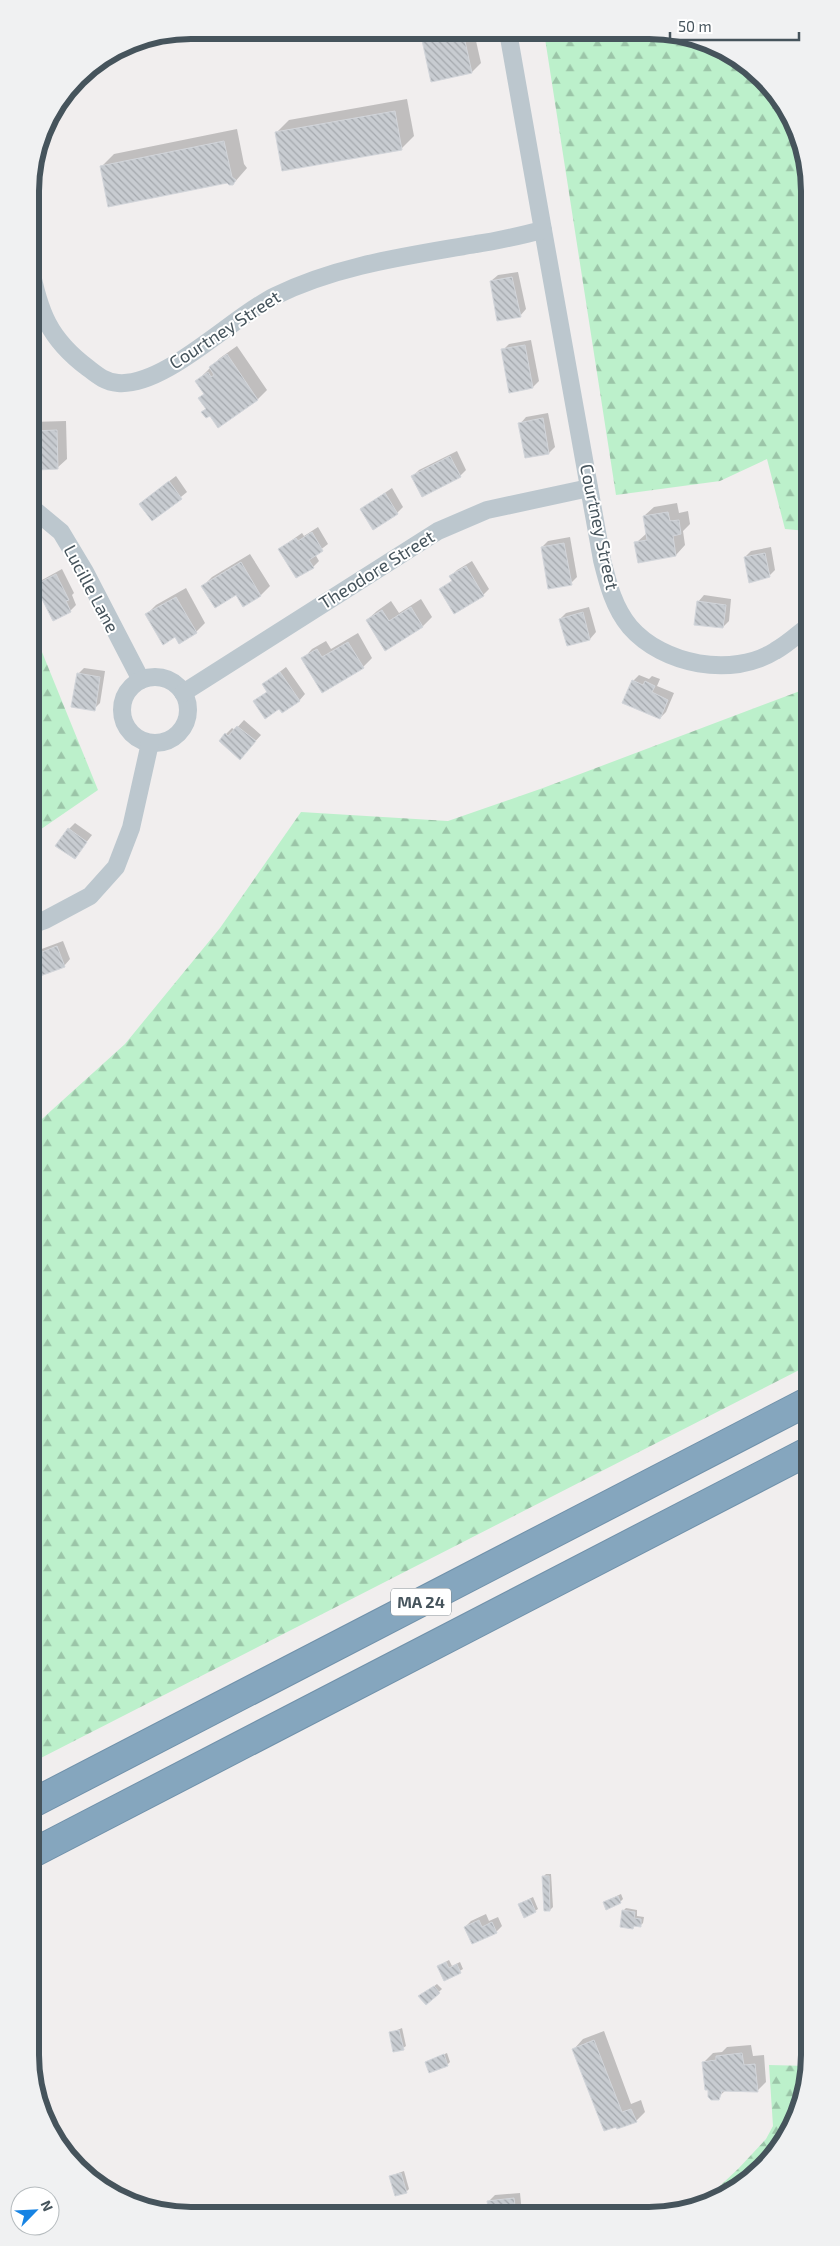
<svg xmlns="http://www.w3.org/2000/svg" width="840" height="2246" font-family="'Exo 2',sans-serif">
  <defs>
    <pattern id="forest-firs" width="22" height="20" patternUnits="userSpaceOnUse" patternTransform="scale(1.25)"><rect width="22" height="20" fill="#bcf0cb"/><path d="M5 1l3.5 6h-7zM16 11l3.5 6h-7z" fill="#9bc5a8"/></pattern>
    <pattern id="building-back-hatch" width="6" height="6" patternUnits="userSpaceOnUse" patternTransform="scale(1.25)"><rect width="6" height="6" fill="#c8ccd1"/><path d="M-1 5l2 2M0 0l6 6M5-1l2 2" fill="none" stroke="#a4a8ad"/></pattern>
  </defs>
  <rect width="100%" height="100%" fill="#f1eeee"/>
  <g fill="url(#forest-firs)">
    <path d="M544,32L680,33L729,51L763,77L793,120L807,160V531L785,529L767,459L720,481L616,495Z"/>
    <path d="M31,625L98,790L31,836Z"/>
    <path d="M808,688L809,1365L33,1762L32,1128L125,1044L220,928L301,812L448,821L543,788Z"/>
    <path d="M769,2065L809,2066L798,2116L770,2161L730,2194L680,2213L707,2198L738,2169L766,2139L773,2126Z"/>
  </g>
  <g fill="#0003">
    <path d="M421,31L474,32L481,63L472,72Z"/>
    <path d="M407,99L414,136L401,149L276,133L289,120Z"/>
    <path d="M237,129L244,164L247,168L233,184L227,181L101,167L114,154Z"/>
    <path d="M518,272L526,309L520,316L491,281L498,275Z"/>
    <path d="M531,340L539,381L533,387L503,350L509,344Z"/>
    <path d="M237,346L267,390L258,399L218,426L210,414L203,412L207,408L205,393L197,381L220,358Z"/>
    <path d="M548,413L555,447L549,453L520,424L526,417Z"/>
    <path d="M66,421L67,459L57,468L38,460H31V422Z"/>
    <path d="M457,451L466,470L460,476H413L419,470Z"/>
    <path d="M176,476L187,492L153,520L147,498Z"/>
    <path d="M392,488L403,507L397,513L361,509Z"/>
    <path d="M677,503L679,513L688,511L690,524L683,531L685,545L676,555L639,561L636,543L647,533L644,516L654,507Z"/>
    <path d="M318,527L328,544L315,554L319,561L313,567L279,549L302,533L304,536Z"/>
    <path d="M570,537L577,577L571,583L542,547L548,541Z"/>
    <path d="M771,547L775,570L769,576L745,557L751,551Z"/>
    <path d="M250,554L270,586L261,595L244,605L237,594L203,586L212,577Z"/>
    <path d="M472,561L489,589L483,595L441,589L453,580L451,576L457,570Z"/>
    <path d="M62,569L74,593L72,595L76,605L70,611L53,619L36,586L42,580Z"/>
    <path d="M186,588L205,623L196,632L176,636L147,614L156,605Z"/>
    <path d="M704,595L731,599L729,621L723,627L698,602Z"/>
    <path d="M421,599L432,617L423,626L367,620L377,611L391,601L399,613Z"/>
    <path d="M589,607L596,632L590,639L560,619L566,613Z"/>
    <path d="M358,633L372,658L363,667L303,659L312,649L326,641L331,649Z"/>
    <path d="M286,667L305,694L299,701L280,708L255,701L268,691L264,684Z"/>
    <path d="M84,668L105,671L100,703L94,709L78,674Z"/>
    <path d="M639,675L649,679L652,676L660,679L657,686L674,693L666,712L660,718L633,681Z"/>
    <path d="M244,720L261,735L240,758L226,734L232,728L235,730Z"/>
    <path d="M75,823L92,835L75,857L69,829Z"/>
    <path d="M33,850L42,871L31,878V851Z"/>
    <path d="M63,941L70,959L64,966L32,978L31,953Z"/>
    <path d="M546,1874H551L553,1907L550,1910L543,1877Z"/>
    <path d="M621,1894L623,1899L620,1902H604Z"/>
    <path d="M533,1897L538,1909L535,1911L519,1904Z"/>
    <path d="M626,1908L637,1910V1916L644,1917L643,1923L640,1926L635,1925L633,1927L623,1911Z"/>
    <path d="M486,1914L489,1921L498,1917L502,1926L496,1932L465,1927L471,1921Z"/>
    <path d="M449,1960L452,1966L460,1962L463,1969L445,1979L438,1966Z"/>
    <path d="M437,1984L442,1989L426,2003L420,1996Z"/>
    <path d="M402,2028L406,2046L403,2048L390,2033Z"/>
    <path d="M604,2031L631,2104L641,2100L645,2112L636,2121L618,2128L574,2049L583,2039Z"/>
    <path d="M751,2045L753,2056L764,2055L766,2082L757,2091L726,2090L715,2100L709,2089L704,2062L713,2053L722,2052L727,2047Z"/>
    <path d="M447,2053L450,2062L447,2065L426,2062Z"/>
    <path d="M404,2171L409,2189L406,2192L390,2176Z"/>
    <path d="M520,2193L522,2213H490L489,2201L495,2195Z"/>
  </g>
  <g fill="url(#building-back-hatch)" stroke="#d2d5da">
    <path d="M420,31L463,32L472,73L431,82Z"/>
    <path d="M395,111L402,150L282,171L275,132Z"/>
    <path d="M224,141L232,177L236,180L233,185H229L227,183L108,207L100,166Z"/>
    <path d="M512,277L521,317L497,321L490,281Z"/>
    <path d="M525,345L533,388L509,393L501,349Z"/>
    <path d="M227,354L258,400L218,428L210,416L206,418L201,412L206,409L198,398L204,394L195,381L208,372L211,377L214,375L209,367Z"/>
    <path d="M543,418L549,454L525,458L518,423Z"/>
    <path d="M57,430L58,469L37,470V461H31V431Z"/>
    <path d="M450,456L461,477L422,497L411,476Z"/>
    <path d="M169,481L182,499L152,521L139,504Z"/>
    <path d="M385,493L398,514L373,530L360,509Z"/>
    <path d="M668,512L670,521L679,520L681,534L673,536L676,556L638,563L634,542L647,540L643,516Z"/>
    <path d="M312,532L323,551L309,560L314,568L296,578L278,549L296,538L298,541Z"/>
    <path d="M564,543L572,585L548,589L541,547Z"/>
    <path d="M765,553L770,577L749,583L744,557Z"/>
    <path d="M241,562L261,596L243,607L236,595L215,608L201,586Z"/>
    <path d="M466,566L484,596L454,614L439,589L452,581L449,576Z"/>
    <path d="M56,574L69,600L66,601L71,612L53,621L35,585Z"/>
    <path d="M176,597L197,633L179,644L175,637L163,645L145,614Z"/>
    <path d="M697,601L726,605L723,628L694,625Z"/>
    <path d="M411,607L423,627L385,651L366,620L382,610L389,621Z"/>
    <path d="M583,612L590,640L567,646L559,619Z"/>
    <path d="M348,642L364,668L322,693L301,658L317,649L322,657Z"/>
    <path d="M280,672L300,701L282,713L279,709L265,719L253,701L267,692L262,684Z"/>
    <path d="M77,673L100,677L95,711L71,707Z"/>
    <path d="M632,680L643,685L645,681L655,686L652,692L668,700L660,719L622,703Z"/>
    <path d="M237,726L256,741L240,760L219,741L225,733L228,736Z"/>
    <path d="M68,828L87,842L75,859L55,846Z"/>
    <path d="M57,946L65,967L32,979V956Z"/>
    <path d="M542,1876H549L550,1911H544Z"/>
    <path d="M618,1896L621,1903L606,1910L603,1902Z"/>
    <path d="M530,1899L536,1912L524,1918L518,1904Z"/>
    <path d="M622,1910L635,1912L634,1918L641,1919V1927L634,1926L633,1929L620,1927Z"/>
    <path d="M479,1920L482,1927L492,1922L497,1933L472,1944L464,1927Z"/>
    <path d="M446,1962L449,1968L457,1964L461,1973L444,1981L437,1966Z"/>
    <path d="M434,1986L440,1993L426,2005L418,1996Z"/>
    <path d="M399,2030L404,2050L393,2052L389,2032Z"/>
    <path d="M594,2040L622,2112L631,2109L637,2122L617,2129L616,2127L604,2131L572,2049Z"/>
    <path d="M742,2053L744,2065L755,2064L758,2092L722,2091L719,2100H711L708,2097V2090H705L702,2062L716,2060V2056Z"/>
    <path d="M444,2054L448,2066L429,2073L425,2062Z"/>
    <path d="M401,2173L407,2193L395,2196L389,2176Z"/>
    <path d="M514,2198L516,2213H489L487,2201Z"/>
  </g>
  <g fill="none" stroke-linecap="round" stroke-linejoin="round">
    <defs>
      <g id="motorway">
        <path d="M33,1803L809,1401"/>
        <path d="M33,1853L809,1451"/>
      </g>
    </defs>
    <use href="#motorway" stroke="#7091aa" stroke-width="30"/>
    <g stroke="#bcc7ce" stroke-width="18">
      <path d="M543,230L602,560C608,584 614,608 630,627C663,665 732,678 775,651C786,645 796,636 806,628"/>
      <path d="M30,265C39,312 49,339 88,368C97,375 105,382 118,383C165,387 232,317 275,296C338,265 408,256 476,244C499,241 521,235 543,230L508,32"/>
      <path d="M31,507L61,532L85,572L141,680"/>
      <circle cx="155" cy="710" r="33"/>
      <path d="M183,693L438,531L487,510L589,488"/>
      <path d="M31,925L45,920L90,896L116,867L131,828L150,743"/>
    </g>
    <use href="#motorway" stroke="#85a6be" stroke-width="28"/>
  </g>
  <g text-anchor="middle" stroke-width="4" stroke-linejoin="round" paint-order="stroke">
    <rect fill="#fff" stroke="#7e878d" stroke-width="1" x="391" y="1588.5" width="60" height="27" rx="4"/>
    <g font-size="16" font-weight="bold" fill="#46545c">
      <text x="421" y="1608">MA 24</text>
    </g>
    <g font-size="18" fill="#46545c" stroke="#fff">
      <text transform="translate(225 330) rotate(-33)" y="6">Courtney Street</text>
      <text transform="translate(599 527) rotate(78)" y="6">Courtney Street</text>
      <text transform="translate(377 570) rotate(-32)" y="6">Theodore Street</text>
      <text transform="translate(91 589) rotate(62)" y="6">Lucille Lane</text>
    </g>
  </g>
  <path d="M0 0H840V2246H0ZM191 39H649A152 152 0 0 1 801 191V2055A152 152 0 0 1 649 2207H191A152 152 0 0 1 39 2055V191A152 152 0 0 1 191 39Z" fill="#f0f1f2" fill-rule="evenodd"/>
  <path fill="none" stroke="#46545c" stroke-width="6" d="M191 39H649A152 152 0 0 1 801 191V2055A152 152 0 0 1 649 2207H191A152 152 0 0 1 39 2055V191A152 152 0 0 1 191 39Z"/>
  <g transform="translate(35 2211) rotate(66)"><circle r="24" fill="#ffffff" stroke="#b5bbbe"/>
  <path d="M0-4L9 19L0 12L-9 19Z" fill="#1683e3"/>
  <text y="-8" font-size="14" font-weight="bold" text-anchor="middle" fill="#46545c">N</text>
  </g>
  <path d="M670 32v8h129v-8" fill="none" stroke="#46545c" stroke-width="2.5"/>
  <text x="678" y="32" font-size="15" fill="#46545c" stroke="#ffffff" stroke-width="4" paint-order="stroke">50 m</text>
</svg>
